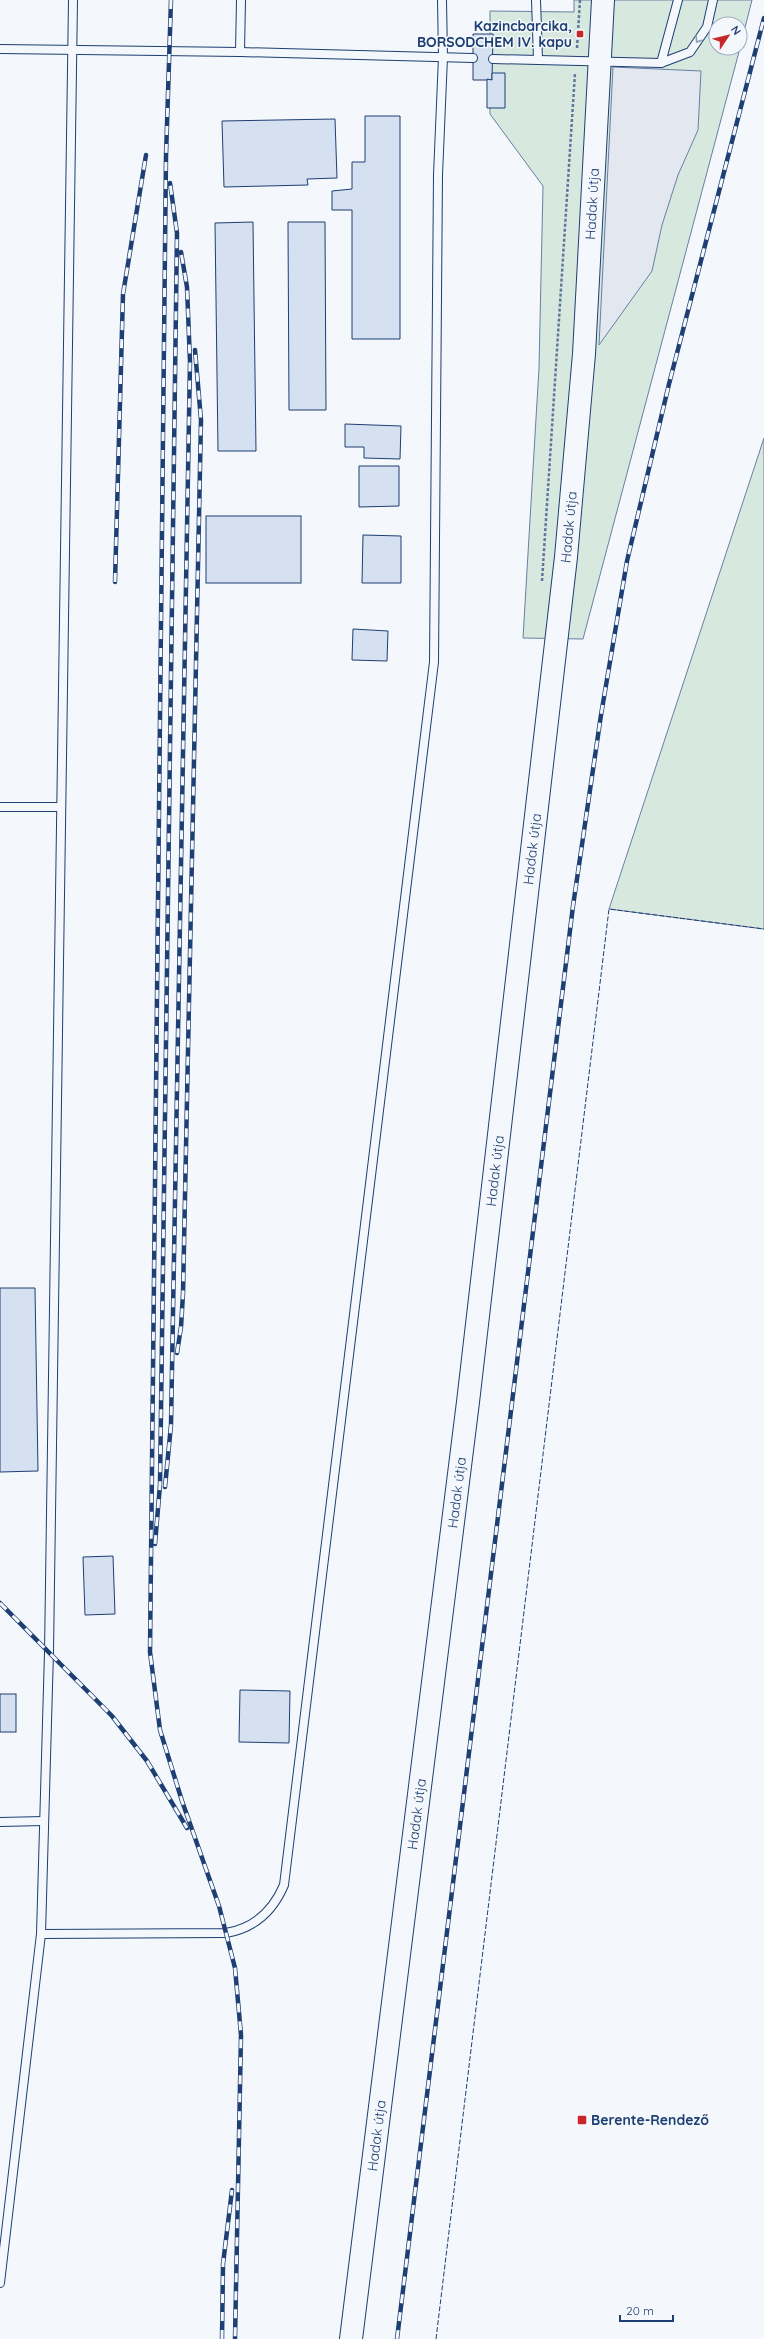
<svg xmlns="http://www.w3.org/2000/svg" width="764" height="2339" font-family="Quicksand,sans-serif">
  <rect width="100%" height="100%" fill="#f4f7fb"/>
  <g fill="#d7e8df" stroke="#687fa3">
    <path d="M574,0H752L740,47V24H716V48H740L583,639L523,638L539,368L543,186L490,114V11L574,12Z"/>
    <path d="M764,438V929L609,909Z"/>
  </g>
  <path fill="#e3e8f0" stroke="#687fa3" d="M613,67L701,71L698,130L678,175L662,225L652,271L599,345Z"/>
  <g fill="#d5e0f0" stroke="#1d3f73">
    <path d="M473,34H493L492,80H473Z"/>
    <path d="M492,73H505V108H487V79L492,80Z"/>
    <path d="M365,116H400V339H352V210H332V191L352,189V162H365Z"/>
    <path d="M335,119L337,178L307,179L308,185L224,187L222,121Z"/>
    <path d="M253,222L256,451H218L215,223Z"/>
    <path d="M288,222H325L326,410H289Z"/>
    <path d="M345,424L401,426L400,459L364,458V447H345Z"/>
    <path d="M359,466H399V506L359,507Z"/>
    <rect x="206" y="516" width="95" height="67"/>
    <path d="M363,535L401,536V583H362Z"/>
    <path d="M353,629L388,631L387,661L352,660Z"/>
    <path d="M0,1288H35L38,1471L0,1472Z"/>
    <path d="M113,1556L115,1614L85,1615L83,1557Z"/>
    <path d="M240,1690L290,1691L289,1743L239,1742Z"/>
    <rect x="0" y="1694" width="16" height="38"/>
  </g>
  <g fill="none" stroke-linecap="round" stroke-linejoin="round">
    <defs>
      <g id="lane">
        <path d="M536,0L538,59"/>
        <path d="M0,49L240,52L473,58"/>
        <path d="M240,52L241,0"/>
        <path d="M493,59L661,63L690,52L707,27L713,0"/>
        <path d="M661,63L678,0"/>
        <path d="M0,807H61"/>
        <path d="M0,1822L44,1821"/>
        <path d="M41,1934L226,1933C255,1928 273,1911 284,1885L434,662L438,175L443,57L442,0"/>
        <path d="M0,2283L41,1934L49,1652L73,0"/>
      </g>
      <g id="primary">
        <path id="s1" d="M351,2339L468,1402L566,557L584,354L603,0"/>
      </g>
    </defs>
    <use href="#lane" stroke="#1d3f73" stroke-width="10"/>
    <use href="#primary" stroke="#1d3f73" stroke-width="24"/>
    <g stroke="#5e769c" stroke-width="2.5" stroke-dasharray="3 2" stroke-linecap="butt">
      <path d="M577,48L580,0"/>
      <path d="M542,581L575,73"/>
    </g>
    <use href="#lane" stroke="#f4f7fb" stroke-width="8"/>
    <use href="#primary" stroke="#f4f7fb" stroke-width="22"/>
    <defs>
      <g id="rail">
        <path d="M171,0L166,156L150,1652L160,1730L182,1801L219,1906L235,1968L241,2035L235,2339"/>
        <path d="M115,582L123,294L146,155"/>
        <path d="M177,1353L181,1327L183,1294L201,420L195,350"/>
        <path d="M165,1487L171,1425L190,362L187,287L181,252"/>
        <path d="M155,1544L160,1485L177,233L170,183"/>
        <path d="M0,1603L112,1716L147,1761L187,1828"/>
        <path d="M222,2339L223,2264L232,2190"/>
        <path d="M397,2339L573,906L601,715L627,561L669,384L764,18"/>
      </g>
    </defs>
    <use href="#rail" stroke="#1d3f73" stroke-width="4.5"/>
    <use href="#rail" stroke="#f4f7fb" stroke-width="3" stroke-dasharray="9" stroke-linecap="butt"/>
    <path stroke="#1d3f73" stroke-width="1" stroke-dasharray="5 2" stroke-linecap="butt" d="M436,2339L609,909L764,929"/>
  </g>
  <defs><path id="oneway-chevron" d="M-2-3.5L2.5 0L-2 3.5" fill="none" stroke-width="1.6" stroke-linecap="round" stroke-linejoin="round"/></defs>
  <use stroke="#889bb7" href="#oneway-chevron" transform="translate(698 40) rotate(123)"/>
  <g fill="#c62828" stroke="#f4f7fb" stroke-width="1.5">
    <rect x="576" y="30" width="8" height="8" rx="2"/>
    <rect x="577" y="2115" width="10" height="10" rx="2"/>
  </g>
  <g text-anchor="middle" stroke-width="3" stroke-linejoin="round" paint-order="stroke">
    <g font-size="14" font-weight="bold" fill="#1d3f73" stroke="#f4f7fb" text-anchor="end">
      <text x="572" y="31">Kazincbarcika,<tspan x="572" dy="16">BORSODCHEM IV. kapu</tspan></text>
      <text x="591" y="2125" text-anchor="start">Berente-Rendező</text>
    </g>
    <g font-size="14" fill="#1d3f73" stroke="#f4f7fb">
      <text dy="5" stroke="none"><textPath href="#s1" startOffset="2149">Hadak útja</textPath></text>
      <text dy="5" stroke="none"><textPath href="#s1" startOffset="1825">Hadak útja</textPath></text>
      <text dy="5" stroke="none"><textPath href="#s1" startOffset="1501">Hadak útja</textPath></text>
      <text dy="5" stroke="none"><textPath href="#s1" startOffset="1177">Hadak útja</textPath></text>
      <text dy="5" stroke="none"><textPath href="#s1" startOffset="853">Hadak útja</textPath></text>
      <text dy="5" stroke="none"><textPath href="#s1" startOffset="529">Hadak útja</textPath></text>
      <text dy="5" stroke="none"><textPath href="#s1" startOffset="205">Hadak útja</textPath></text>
    </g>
  </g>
  <g transform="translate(728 36) rotate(55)"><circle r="19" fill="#f4f7fb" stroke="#9eadc5"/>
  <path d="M0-3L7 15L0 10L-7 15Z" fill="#c62828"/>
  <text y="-6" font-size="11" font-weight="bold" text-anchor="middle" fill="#1d3f73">N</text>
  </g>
  <path d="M620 2315v6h53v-6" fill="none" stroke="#1d3f73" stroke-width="2"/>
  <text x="626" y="2315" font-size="12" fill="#1d3f73" stroke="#f4f7fb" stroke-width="3" paint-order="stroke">20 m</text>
</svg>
